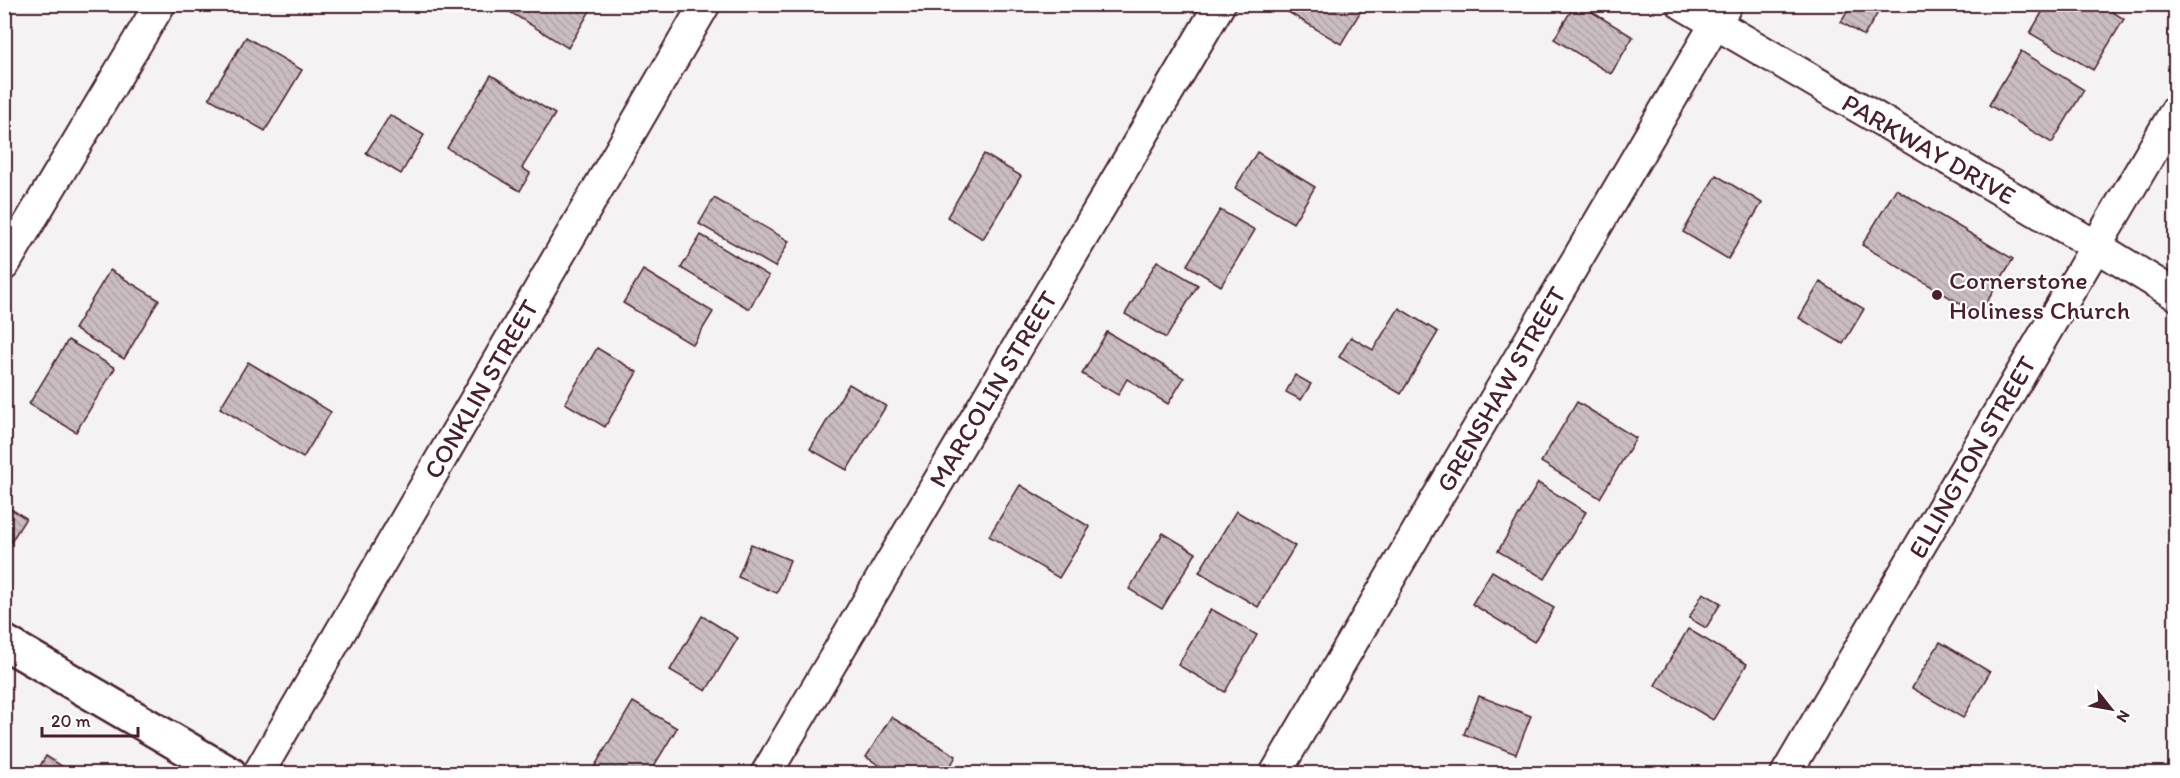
<svg xmlns="http://www.w3.org/2000/svg" width="2180" height="778" font-family="Itim,sans-serif">
  <defs>
    <pattern id="building-back-hatch" width="6" height="6" patternUnits="userSpaceOnUse" patternTransform="scale(1.5)"><rect width="6" height="6" fill="#cabdc1"/><path d="M-1 5l2 2M0 0l6 6M5-1l2 2" fill="none" stroke="#afa2a6"/></pattern>
  </defs>
  <rect width="100%" height="100%" fill="#f4f2f2"/>
  <filter id="ink" filterUnits="userSpaceOnUse"><feTurbulence type="fractalNoise" baseFrequency=".0167" numOctaves="2"/><feDisplacementMap in="SourceGraphic" scale="12" xChannelSelector="R" yChannelSelector="G"/><feConvolveMatrix kernelMatrix="1 2 1 2 8 2 1 2 1" color-interpolation-filters="sRGB"/></filter>
  <g filter="url(#ink)">
    <g fill="url(#building-back-hatch)" stroke="#4a1f2b" stroke-width="1.5">
      <path d="M497,4H594L568,48Z"/>
      <path d="M1292,4H1355L1362,9L1341,44L1288,12Z"/>
      <path d="M1575,4H1579L1633,37L1611,74L1554,39Z"/>
      <path d="M1841,4H1883L1864,36L1841,22L1849,9Z"/>
      <path d="M2047,4H2100L2124,19L2093,70L2030,33Z"/>
      <path d="M246,37L302,70L265,131L209,98Z"/>
      <path d="M2021,51L2084,90L2052,143L1989,105Z"/>
      <path d="M491,75L555,114L522,168L530,173L520,191L447,148Z"/>
      <path d="M390,115L424,135L401,174L366,153Z"/>
      <path d="M1257,152L1315,187L1293,223L1235,188Z"/>
      <path d="M984,154L1021,176L983,239L947,217Z"/>
      <path d="M1716,175L1762,203L1728,259L1683,232Z"/>
      <path d="M1896,189L2013,259L1979,315L1862,245Z"/>
      <path d="M714,198L789,241L775,267L699,224Z"/>
      <path d="M1220,210L1255,230L1221,286L1187,265Z"/>
      <path d="M701,235L769,276L749,309L681,268Z"/>
      <path d="M1157,261L1198,285L1166,338L1125,314Z"/>
      <path d="M110,270L159,300L124,359L74,329Z"/>
      <path d="M643,270L713,312L693,345L623,303Z"/>
      <path d="M1820,282L1864,309L1843,344L1799,318Z"/>
      <path d="M1399,308L1438,332L1401,394L1339,357L1351,337L1373,350Z"/>
      <path d="M1107,332L1184,378L1168,404L1127,379L1118,395L1082,374Z"/>
      <path d="M68,340L115,368L76,432L29,404Z"/>
      <path d="M597,348L637,372L605,427L565,403Z"/>
      <path d="M248,362L331,412L303,458L220,408Z"/>
      <path d="M1295,375L1311,384L1301,400L1286,392Z"/>
      <path d="M849,384L886,406L847,470L810,449Z"/>
      <path d="M1577,402L1636,438L1600,498L1541,462Z"/>
      <path d="M1538,483L1586,512L1545,579L1498,551Z"/>
      <path d="M1020,485L1090,527L1059,578L989,536Z"/>
      <path d="M4,505L26,518L4,553Z"/>
      <path d="M1236,511L1295,546L1258,607L1199,572Z"/>
      <path d="M1163,533L1196,553L1162,609L1129,589Z"/>
      <path d="M751,544L790,560L777,593L738,577Z"/>
      <path d="M1492,571L1554,608L1534,642L1472,604Z"/>
      <path d="M1703,593L1721,603L1706,628L1689,618Z"/>
      <path d="M1211,609L1257,635L1225,692L1178,665Z"/>
      <path d="M702,616L738,638L706,691L670,670Z"/>
      <path d="M1688,629L1747,664L1713,720L1655,685Z"/>
      <path d="M1940,642L1990,672L1963,718L1912,688Z"/>
      <path d="M1479,696L1531,716L1516,754L1464,734Z"/>
      <path d="M633,702L677,728L649,774H590Z"/>
      <path d="M891,717L956,756L946,774H893L866,757Z"/>
      <path d="M46,756L74,774H35Z"/>
    </g>
    <g fill="none" stroke-linecap="round" stroke-linejoin="round">
      <defs>
        <g id="minor">
          <path d="M1682,4L2096,246L2176,295"/>
          <path d="M4,265L160,4"/>
          <path d="M258,774L705,4"/>
          <path d="M766,774L1220,4"/>
          <path d="M1275,774L1727,4"/>
          <path d="M1786,774L2176,110"/>
        </g>
        <path id="tertiary" d="M4,642L230,774"/>
      </defs>
      <use href="#minor" stroke="#4a1f2b" stroke-width="34"/>
      <use href="#tertiary" stroke="#4a1f2b" stroke-width="38"/>
      <use href="#minor" stroke="#fff" stroke-width="30"/>
      <use href="#tertiary" stroke="#fff" stroke-width="33"/>
    </g>
  </g>
  <circle fill="#4a1f2b" stroke="#fff" stroke-width="2" cx="1937" cy="295" r="6"/>
  <g text-anchor="middle" stroke-width="4.5" stroke-linejoin="round" paint-order="stroke">
    <g font-size="26" fill="#4a1f2b" stroke="#fff">
      <text transform="translate(1929 149) rotate(30)" y="9">PARKWAY DRIVE</text>
      <text transform="translate(481 389) rotate(-60)" y="9">CONKLIN STREET</text>
      <text transform="translate(993 389) rotate(-59)" y="9">MARCOLIN STREET</text>
      <text transform="translate(1501 389) rotate(-60)" y="9">GRENSHAW STREET</text>
      <text transform="translate(1972 457) rotate(-60)" y="9">ELLINGTON STREET</text>
    </g>
    <g font-size="26" fill="#4a1f2b" stroke="#fff" text-anchor="start">
      <text x="1949" y="289">Cornerstone<tspan x="1949" dy="30">Holiness Church</tspan></text>
    </g>
  </g>
  <rect width="2180" height="778" fill="none" stroke="#fff" stroke-width="24"/>
  <rect x="12" y="12" width="2156" height="754" fill="none" stroke="#4a1f2b" stroke-width="2" filter="url(#ink)"/>
  <g transform="translate(2111 709) rotate(121)" stroke="#ffffff" stroke-width="4.5" paint-order="stroke">
  <path d="M0-4.5L10 22L0 15L-10 22Z" fill="#4a1f2b"/>
  <text y="-9" font-size="16" font-weight="bold" text-anchor="middle" fill="#4a1f2b">N</text>
  </g>
  <path d="M42 727v9h96v-9" fill="none" stroke="#4a1f2b" stroke-width="3"/>
  <text x="51" y="727" font-size="18" fill="#4a1f2b" stroke="#ffffff" stroke-width="4.5" paint-order="stroke">20 m</text>
</svg>
